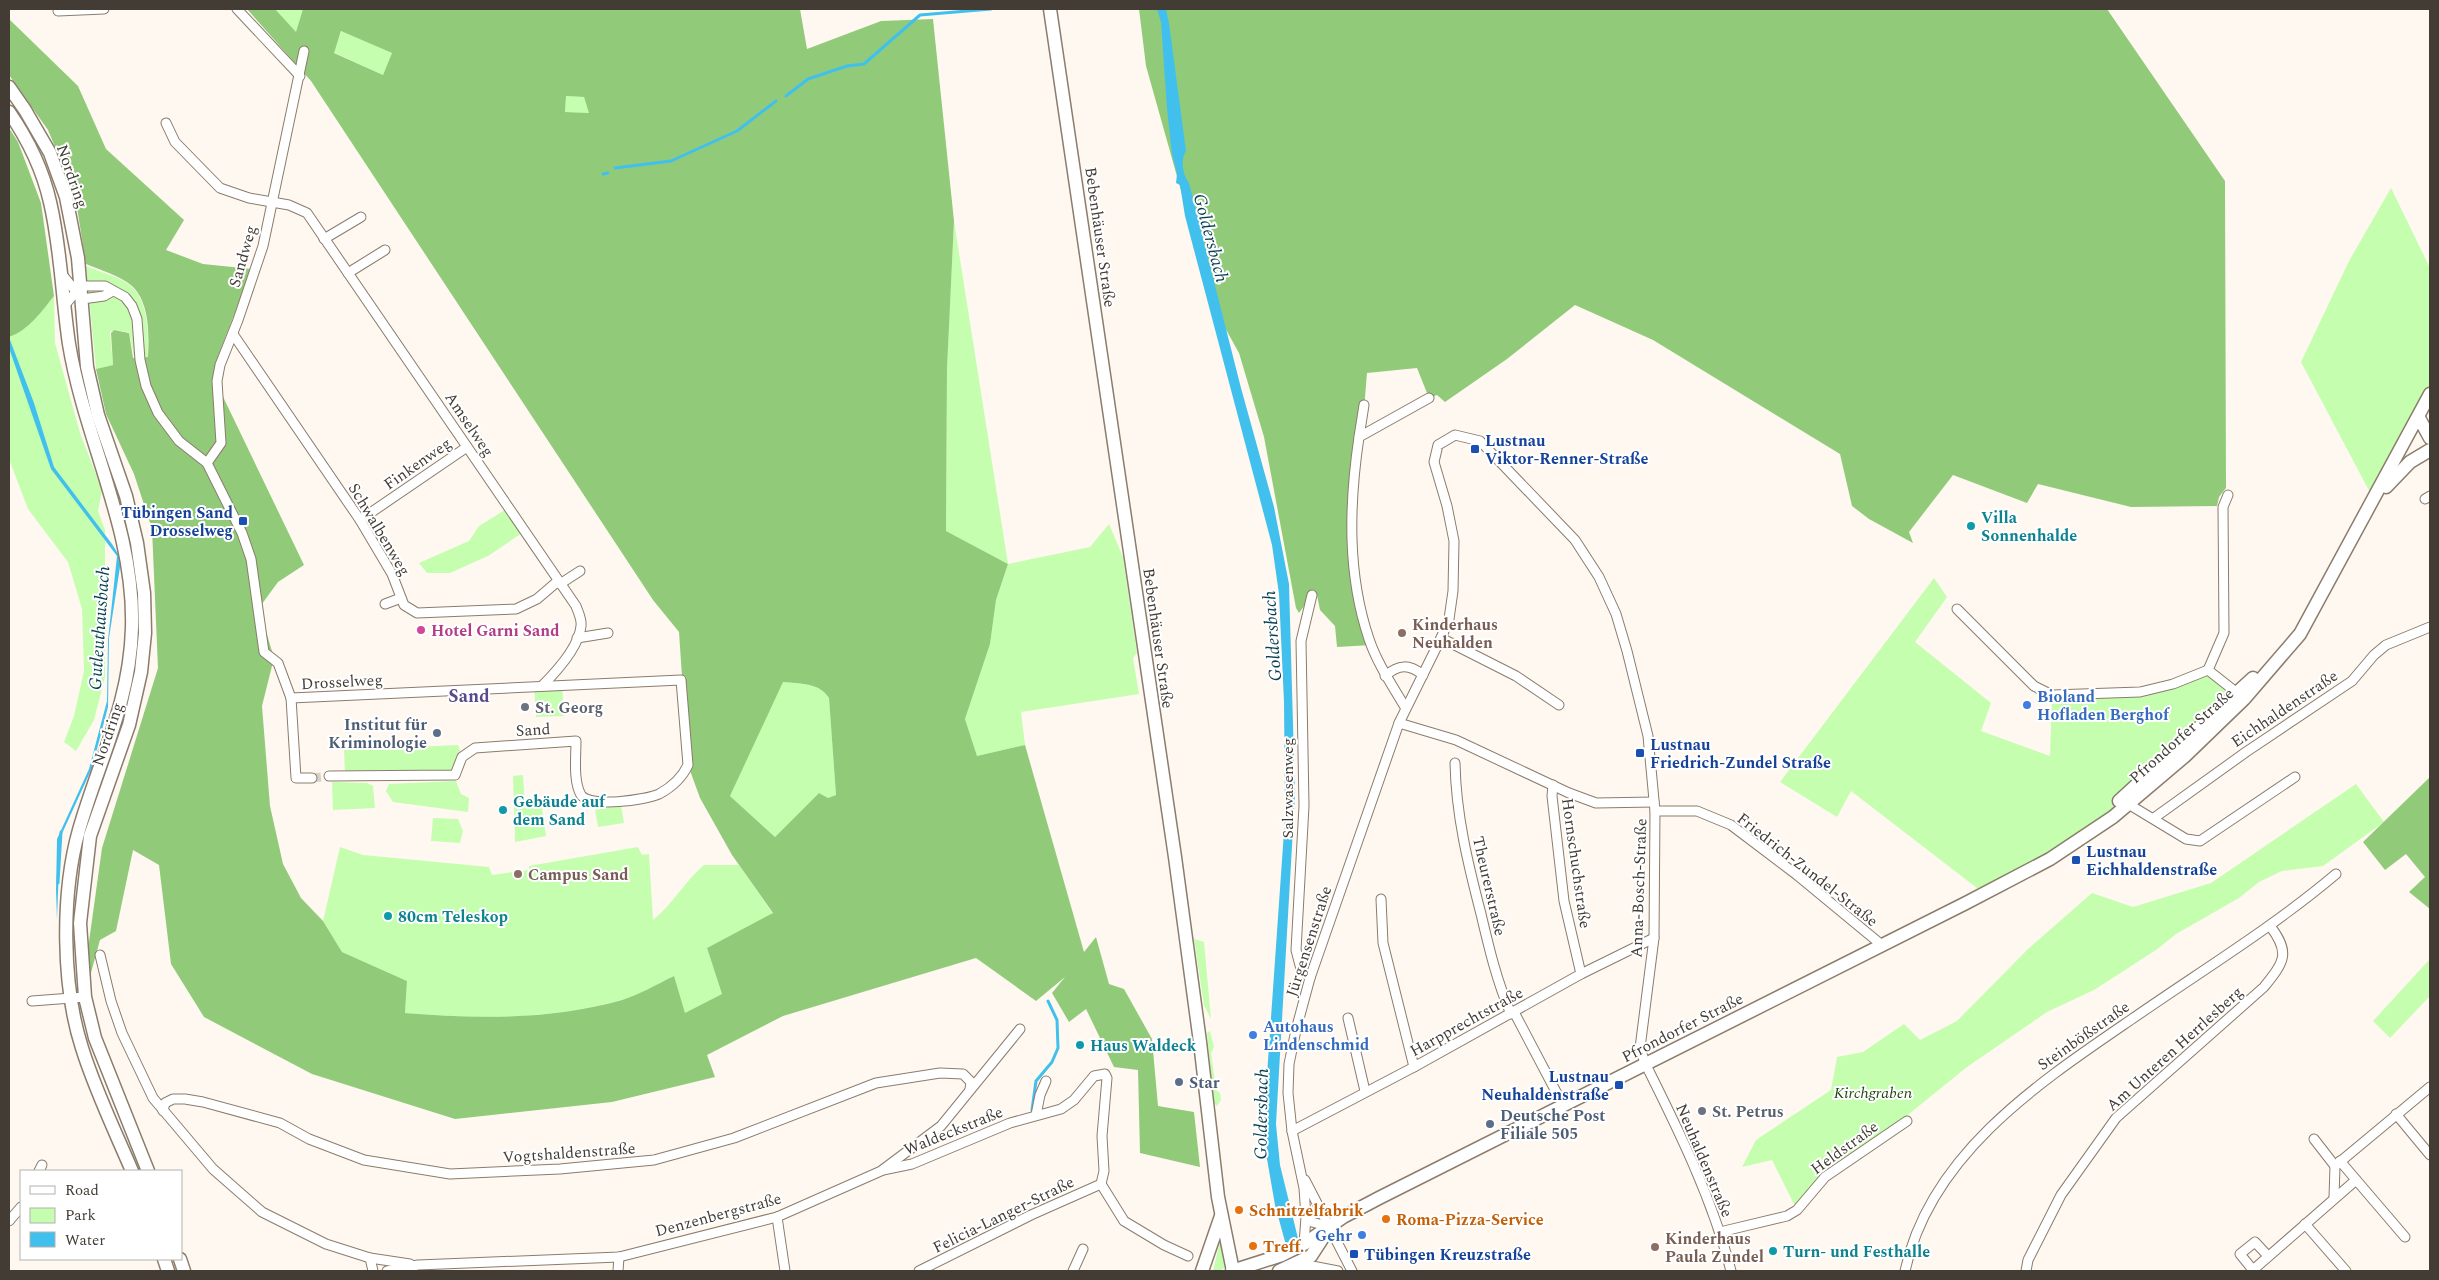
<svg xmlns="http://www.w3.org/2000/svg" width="2439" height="1280" font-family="Spectral,serif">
  <rect width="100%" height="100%" fill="#fff8f1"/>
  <g fill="#c5feaf">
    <path d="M275,9H303L296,33Z"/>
    <path d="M342,31L392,53L383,75L333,52Z"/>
    <path d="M566,96L584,97L590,113L565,112Z"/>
    <path d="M2391,188L2430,268V394L2374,500L2301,362L2349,261Z"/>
    <path d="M954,221L1008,564L1090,547L1109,524L1123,557L1137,653L1133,658L1139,694L1021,712L1025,745L977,756L965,719L990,644L996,600L1008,564L946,531L947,369Z"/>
    <path d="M86,266C100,272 121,277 132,287C149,303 148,336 148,357H134L129,332L114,330L110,332L113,365L96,369Z"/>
    <path d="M54,296L55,343L80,433L102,490L98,511L105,530V677L94,720L76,751L64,742L74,716L84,671L82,609L68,562L28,509L9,459V337C29,330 41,312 54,296Z"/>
    <path d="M508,508L525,531L488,556L450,573H427L419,563L469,541L479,526Z"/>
    <path d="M1934,578L1947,597L1915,642L1991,703L1981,731L2050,756L2052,695L2140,692L2208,670L2244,699L2128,805L1986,895L1851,791L1837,817L1780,782Z"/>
    <path d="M782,682C799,684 819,682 829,698L836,795L828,798L819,793L775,837L730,796Z"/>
    <path d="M562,685L564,716L536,717L534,686Z"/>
    <path d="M458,745L462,757L455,775H345L344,750Z"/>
    <path d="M523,775L525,807L542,808L546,836L515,842L513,776Z"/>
    <path d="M456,781L461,794L469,798L468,812L393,802L386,791L389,784Z"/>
    <path d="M332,782L367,783L373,786L375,808L333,810Z"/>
    <path d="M2356,784L2384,822L2323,866L2282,871L2259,882L2239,898L2176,934L2156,950L2094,990L2047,1012L1967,1067L1904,1118L1840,1165L1797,1210L1772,1160L1742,1167L1756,1140L1831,1090L1837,1057L1863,1052L1904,1024L1920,1040L1957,1021L2027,950L2092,893L2133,907L2211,883Z"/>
    <path d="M621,805L624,823L598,827L595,810Z"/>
    <path d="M433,818L458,819L463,831L460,843L431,841Z"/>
    <path d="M340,847L363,855L489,867L492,875L529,870V866L638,847L642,855L649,854L653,920C673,904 685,881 704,865H739L773,914L707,948L722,994L685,1014L673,976C657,984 639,996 621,1000C550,1020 478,1019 405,1013L407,981L342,952L323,921Z"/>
    <path d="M1194,939L1204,942L1211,1019L1204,1005Z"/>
    <path d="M2430,959V996L2390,1038L2373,1021Z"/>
    <path d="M1210,1031L1214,1047L1211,1053L1216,1090L1220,1093L1221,1100L1217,1106L1214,1103L1207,1033Z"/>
    <path d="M1221,1237L1227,1266L1220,1271H1213Z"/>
  </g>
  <g fill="#91cb7a" fill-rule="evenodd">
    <path d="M247,9H275L296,32L303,9H800L807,49L881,21L933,19L954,221L947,369L946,531L1008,564L996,600L990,644L965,719L977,756L1025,745L1084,952L1096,937L1109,984L1124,989L1152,1039L1158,1106L1194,1112L1200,1167L1140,1153L1138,1070L1114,1067L1086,1009L1069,1022L1052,993L1065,977L1036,1001L976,958L783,1016L707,1055L715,1077L612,1102L455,1119L312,1074L204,1017L171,964L159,865L133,850L116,931L100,940L89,980L87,956L102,848L158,668L152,529L134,474L106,414L96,369L113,365L111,333L114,330L129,333L133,358L148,357C149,335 150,303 132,286C121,276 100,270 86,264L75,195L48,130L9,75V19L78,86L106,149L184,220L166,250L203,264L252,269L216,361L213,376L304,565L278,582L259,608L274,658L262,706L270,806L283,864L301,898L323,921L342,952L407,981L405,1013C478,1019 551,1020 622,1000C639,995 657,984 674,976L685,1013L722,994L707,948L773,913L732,855L700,798L688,765L679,632L653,600L311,81ZM341,31L392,53L383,75L334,53ZM566,96L584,97L589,113L565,112ZM783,682C799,684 819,682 829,698L836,795L828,798L819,793L775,837L730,796Z"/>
    <path d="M1139,9H2107L2225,181L2226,488L2219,497L2217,506L2131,507L2038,484L2027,503L1953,475L1909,532L1913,543L1869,519L1852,506L1840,454L1653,340L1575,305L1507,359L1445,402L1437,395L1429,398L1417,368L1367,373L1352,557L1371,645L1337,647L1335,626L1320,610L1317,595H1308L1307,602L1299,613L1296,608L1264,437L1239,353L1214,308L1146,66Z"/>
    <path d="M9,128L18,142L41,203L54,296C41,312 29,330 9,337Z"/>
    <path d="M2430,777V909L2409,892L2425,877L2406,854L2385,870L2363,842Z"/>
  </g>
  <g fill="#42c0ed">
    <path d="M1157,9H1166L1169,23L1186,151C1180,160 1183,175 1189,183L1241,388L1274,507L1289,584L1295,794L1276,1124L1280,1165L1306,1271H1293L1275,1205L1267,1159L1266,1135L1267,1075L1285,817L1284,702L1279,594L1272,545L1185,216L1180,185L1176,183L1177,174L1172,154L1167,109L1161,22Z"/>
    <path d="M10,340L34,403L54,467L112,544L120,557V567L109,638L108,707L92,768L60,838L57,920L56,890L57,839L89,769L107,701L108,640L117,556L51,469L9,348Z"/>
  </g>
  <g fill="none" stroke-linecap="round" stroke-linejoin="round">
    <g stroke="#42c0ed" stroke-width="3">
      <path d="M786,96L808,79L847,66L864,64L920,15L991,9"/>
      <path d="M615,168L671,161L737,131L776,101"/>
      <path d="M603,174L608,173"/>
      <path d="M58,883L61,832"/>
      <path d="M1032,1110L1036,1081L1052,1062L1058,1048L1057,1020L1048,1001"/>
    </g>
    <path stroke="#d9d2cb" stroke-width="9" stroke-dasharray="9 4.5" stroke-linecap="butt" d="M312,778L329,776"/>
    <defs>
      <g id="street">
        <path d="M237,9L300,76"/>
        <path d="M58,11L104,9"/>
        <path d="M166,123L175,142L220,188L249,198L289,205L307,213L576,606C578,612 582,619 581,626C579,647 557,671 542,686"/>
        <path d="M324,239L361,217"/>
        <path d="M61,273L82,299L104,296L111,292"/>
        <path d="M348,273L385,250"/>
        <path d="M64,306L81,286H105L125,297L132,306L137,319L140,360L146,386L158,413L179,441L207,463L242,533L251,559L264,652L278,663L291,698L681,680L688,765C682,778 672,787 659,794C646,800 590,808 581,795C573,781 576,757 576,741L475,748L462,757L455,775L329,776"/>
        <path d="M233,334L360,520L392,574L404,605L417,613L516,609L537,599L558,581"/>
        <path d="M1359,437L1364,405"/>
        <path d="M207,463L221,443L217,381L220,365L238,320L263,246L304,51"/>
        <path d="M2425,499L2430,496"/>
        <path d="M360,520L467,447"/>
        <path d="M560,584L580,571"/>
        <path d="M385,604L401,598"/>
        <path d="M1957,609L2034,686L2052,695L2140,692L2173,684L2208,670L2241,696"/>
        <path d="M577,638L608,633"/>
        <path d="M1441,638L1516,676L1559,705"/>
        <path d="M2208,670L2224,633L2223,507L2228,495"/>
        <path d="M1385,676C1399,664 1409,664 1423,675"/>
        <path d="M291,698L296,778H312"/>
        <path d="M1405,707C1392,685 1377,663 1369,639C1347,574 1349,505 1359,437L1429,398"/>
        <path d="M1399,723L1456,740L1569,793L1596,803L1654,802"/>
        <path d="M1455,763C1456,815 1468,864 1481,914C1489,948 1497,982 1511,1014"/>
        <path d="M1553,785L1552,796L1564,901L1581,974"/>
        <path d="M2125,802L2186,839L2200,841L2295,777"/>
        <path d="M1655,811H1697L1731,825L1797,875L1883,946"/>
        <path d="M2154,818L2246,752L2352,681L2374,655L2386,645L2430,627"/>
        <path d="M1381,899L1383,943L1414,1067"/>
        <path d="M100,955L111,1001L122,1033L153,1098L213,1169L262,1212L326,1244L370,1258L410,1264"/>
        <path d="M1310,978L1301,969L1296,950L1304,806L1301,641L1312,595"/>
        <path d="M32,1001L85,997"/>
        <path d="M1514,1012L1563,1105"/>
        <path d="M1348,1018L1365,1091"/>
        <path d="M163,1111L165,1103L173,1099H185L203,1102L280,1123L309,1139L364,1160L450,1174L560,1169L654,1160L734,1138L876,1083L940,1073L963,1074L971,1082L970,1089"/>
        <path d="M2396,1114L2430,1155"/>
        <path d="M1036,1115L1040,1095L1046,1081"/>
        <path d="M1292,1131L1414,1067L1581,974L1654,938"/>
        <path d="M2314,1139L2335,1166"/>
        <path d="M2340,1161L2405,1237"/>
        <path d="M883,1170L912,1164L1010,1123L1061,1109L1074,1100L1094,1076L1105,1074L1107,1078L1102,1136L1104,1171L1101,1184L1124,1221L1164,1245L1188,1256"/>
        <path d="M39,1171L42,1165"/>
        <path d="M1305,1180L1352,1271"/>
        <path d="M2334,1197L2335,1166L2430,1087"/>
        <path d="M777,1217L785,1271"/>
        <path d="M1306,1217L1312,1222L1330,1227"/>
        <path d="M9,1221L21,1207"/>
        <path d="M2305,1224L2346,1271"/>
        <path d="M1720,1232L1787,1216L1797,1210L1825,1177L1907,1121"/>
        <path d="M1304,1244L1306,1217L1304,1188L1292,1131L1288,1093L1289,1064L1296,1030L1310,978L1399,723L1441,638L1449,619L1453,591L1454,541L1447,506L1434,462L1438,445L1455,435L1480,441L1575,540L1599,577L1616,614L1627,651L1648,736L1655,811L1654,938L1640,1048L1645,1063C1679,1131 1712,1198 1731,1271"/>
        <path d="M370,1258L373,1271"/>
        <path d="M1290,1268L1312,1266L1338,1271"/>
        <path d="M2253,1270L2240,1254L2255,1242L2268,1256"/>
        <path d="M387,1271L418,1265L619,1257L777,1217L881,1171L941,1126L1020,1029"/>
        <path d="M618,1271L619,1257"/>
        <path d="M919,1271L1031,1215L1101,1184"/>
        <path d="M1073,1271L1083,1249"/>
        <path d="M1905,1271C1930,1154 2040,1082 2132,1019C2201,971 2272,928 2336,874"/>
        <path d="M2026,1271L2028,1260L2061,1195L2116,1118L2264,987C2284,962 2291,953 2270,926"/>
        <path d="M2254,1271L2253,1270L2356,1180"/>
      </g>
      <g id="secondary">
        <path d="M1050,9L1175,857L1200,1042L1218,1197L1233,1271"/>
        <path d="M9,87L25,110L50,153L66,197L78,258L87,367L98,415L126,496L137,543L144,593L145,633L141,672L129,725L90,836L80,923L85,997L95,1038L148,1171"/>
        <path d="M9,112C27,138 43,171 50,202C61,248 62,297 69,344C85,441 135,529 132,628C130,703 99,760 79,830C61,894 62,986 82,1048C95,1090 115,1131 132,1171"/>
        <path d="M2419,418L2430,438"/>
        <path d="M2386,487L2410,462L2430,450"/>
        <path d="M2119,801L2253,678"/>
        <path d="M164,1259L168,1271"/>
        <path d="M180,1259L184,1271"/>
        <path d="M1202,1271L1221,1216"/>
        <path d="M1232,1271L1282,1255L1304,1244L1343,1217L1379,1198L1966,903L2050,859L2113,817L2185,756L2244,699L2300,634L2430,394"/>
        <path d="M1279,1271L1311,1256L1326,1233"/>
      </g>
    </defs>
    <use href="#street" stroke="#8b7c6c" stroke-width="11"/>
    <use href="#secondary" stroke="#8b7c6c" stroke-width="15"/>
    <use href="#street" stroke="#fff" stroke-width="9"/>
    <use href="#secondary" stroke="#fff" stroke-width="12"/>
  </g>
  <g fill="#1a4fb4" stroke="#fff" stroke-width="2">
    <rect x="1470" y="444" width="10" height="10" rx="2.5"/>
    <rect x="238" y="516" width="10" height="10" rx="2.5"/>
    <rect x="1635" y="748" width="10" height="10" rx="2.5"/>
    <rect x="2071" y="855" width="10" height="10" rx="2.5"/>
    <rect x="1614" y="1080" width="10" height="10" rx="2.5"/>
    <rect x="1349" y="1249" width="10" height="10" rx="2.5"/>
  </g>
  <g fill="#0f9aa8" stroke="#fff" stroke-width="2">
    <circle cx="1971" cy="526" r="5"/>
    <circle cx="503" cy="810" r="5"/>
    <circle cx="388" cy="916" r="5"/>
    <circle cx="1080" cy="1045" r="5"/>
    <circle cx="1773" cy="1251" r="5"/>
  </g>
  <circle fill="#d1479c" stroke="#fff" stroke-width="2" cx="421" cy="630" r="5"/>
  <g fill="#8d6e63" stroke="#fff" stroke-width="2">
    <circle cx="1402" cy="633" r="5"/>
    <circle cx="518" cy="874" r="5"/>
    <circle cx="1655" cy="1247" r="5"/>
  </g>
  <g fill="#3f7fe0" stroke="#fff" stroke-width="2">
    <circle cx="2027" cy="705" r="5"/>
    <circle cx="1253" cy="1035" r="5"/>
    <circle cx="1362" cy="1235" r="5"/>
  </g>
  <g fill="#6b7280" stroke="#fff" stroke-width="2">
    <circle cx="525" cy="707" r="5"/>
    <circle cx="1702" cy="1111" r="5"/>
  </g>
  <g fill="#5c6f8a" stroke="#fff" stroke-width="2">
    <circle cx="437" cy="733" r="5"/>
    <circle cx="1179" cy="1082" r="5"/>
    <circle cx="1490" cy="1124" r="5"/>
  </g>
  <g fill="#e8710a" stroke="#fff" stroke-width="2">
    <circle cx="1239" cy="1210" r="5"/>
    <circle cx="1386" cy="1219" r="5"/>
    <circle cx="1253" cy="1246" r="5"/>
  </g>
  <g text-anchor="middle" stroke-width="4" stroke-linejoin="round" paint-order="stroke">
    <g font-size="16" fill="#423c35" stroke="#fff">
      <text transform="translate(73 176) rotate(71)" y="6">Nordring</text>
      <text transform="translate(1101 237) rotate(82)" y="6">Bebenhäuser Straße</text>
      <text transform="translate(242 256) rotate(-74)" y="6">Sandweg</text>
      <text transform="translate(470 424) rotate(56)" y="6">Amselweg</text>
      <text transform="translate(417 463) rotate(-35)" y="6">Finkenweg</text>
      <text transform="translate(380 529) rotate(59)" y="6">Schwalbenweg</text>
      <text transform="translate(1159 638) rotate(82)" y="6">Bebenhäuser Straße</text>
      <text transform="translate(342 681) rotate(-3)" y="6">Drosselweg</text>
      <text transform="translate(2284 708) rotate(-34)" y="6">Eichhaldenstraße</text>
      <text transform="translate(533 729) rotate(-3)" y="6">Sand</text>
      <text transform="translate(107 734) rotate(-71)" y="6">Nordring</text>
      <text transform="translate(2181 735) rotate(-42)" y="6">Pfrondorfer Straße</text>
      <text transform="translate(1287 788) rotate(-90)" y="6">Salzwasenweg</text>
      <text transform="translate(1577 863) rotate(82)" y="6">Hornschuchstraße</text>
      <text transform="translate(1808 869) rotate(38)" y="6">Friedrich-Zundel-Straße</text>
      <text transform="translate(1490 886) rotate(77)" y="6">Theurerstraße</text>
      <text transform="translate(1638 888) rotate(-88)" y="6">Anna-Bosch-Straße</text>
      <text transform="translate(1308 941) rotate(-72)" y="6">Jürgensenstraße</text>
      <text transform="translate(1466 1021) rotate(-29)" y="6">Harpprechtstraße</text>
      <text transform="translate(1682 1027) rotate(-27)" y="6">Pfrondorfer Straße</text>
      <text transform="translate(2083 1035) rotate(-35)" y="6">Steinbößstraße</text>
      <text transform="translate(2174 1048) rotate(-42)" y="6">Am Unteren Herrlesberg</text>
      <text transform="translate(953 1130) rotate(-22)" y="6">Waldeckstraße</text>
      <text transform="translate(1844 1147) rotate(-36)" y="6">Heldstraße</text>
      <text transform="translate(569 1152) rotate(-4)" y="6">Vogtshaldenstraße</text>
      <text transform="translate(1705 1160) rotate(67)" y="6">Neuhaldenstraße</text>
      <text transform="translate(718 1214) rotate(-15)" y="6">Denzenbergstraße</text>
      <text transform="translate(1003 1214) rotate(-26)" y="6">Felicia-Langer-Straße</text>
    </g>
    <g font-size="16" font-weight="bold" fill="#164399" stroke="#fff" text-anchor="start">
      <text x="1485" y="446">Lustnau<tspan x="1485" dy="18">Viktor-Renner-Straße</tspan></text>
      <text x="233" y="518" text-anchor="end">Tübingen Sand<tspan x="233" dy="18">Drosselweg</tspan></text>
      <text x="1650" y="750">Lustnau<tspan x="1650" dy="18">Friedrich-Zundel Straße</tspan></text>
      <text x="2086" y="857">Lustnau<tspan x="2086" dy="18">Eichhaldenstraße</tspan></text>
      <text x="1609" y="1082" text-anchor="end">Lustnau<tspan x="1609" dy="18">Neuhaldenstraße</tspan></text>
      <text x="1364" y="1260">Tübingen Kreuzstraße</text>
    </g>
    <g font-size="16" font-weight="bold" fill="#0d838f" stroke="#fff" text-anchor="start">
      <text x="1981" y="523">Villa<tspan x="1981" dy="18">Sonnenhalde</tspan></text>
      <text x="513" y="807">Gebäude auf<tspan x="513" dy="18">dem Sand</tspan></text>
      <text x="398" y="922">80cm Teleskop</text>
      <text x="1090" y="1051">Haus Waldeck</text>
      <text x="1783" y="1257">Turn- und Festhalle</text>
    </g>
    <g font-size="16" font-weight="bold" fill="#785e54" stroke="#fff" text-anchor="start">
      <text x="1412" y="630">Kinderhaus<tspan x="1412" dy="18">Neuhalden</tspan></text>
      <text x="528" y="880">Campus Sand</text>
      <text x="1665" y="1244">Kinderhaus<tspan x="1665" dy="18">Paula Zundel</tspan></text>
    </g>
    <g font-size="16" font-weight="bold" fill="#b23c85" stroke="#fff" text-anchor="start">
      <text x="431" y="636">Hotel Garni Sand</text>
    </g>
    <g font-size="16" font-weight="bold" fill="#366cbe" stroke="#fff" text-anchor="start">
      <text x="2037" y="702">Bioland<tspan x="2037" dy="18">Hofladen Berghof</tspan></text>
      <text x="1263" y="1032">Autohaus<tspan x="1263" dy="18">Lindenschmid</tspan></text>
      <text x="1352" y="1241" text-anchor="end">Gehr</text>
    </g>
    <g font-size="16" font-weight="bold" fill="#5b616d" stroke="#fff" text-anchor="start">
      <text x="535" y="713">St. Georg</text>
      <text x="1712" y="1117">St. Petrus</text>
    </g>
    <g font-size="16" font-weight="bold" fill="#4e5e75" stroke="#fff" text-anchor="start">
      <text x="427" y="730" text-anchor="end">Institut für<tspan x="427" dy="18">Kriminologie</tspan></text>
      <text x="1189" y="1088">Star</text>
      <text x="1500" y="1121">Deutsche Post<tspan x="1500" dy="18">Filiale 505</tspan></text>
    </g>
    <g font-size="16" font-style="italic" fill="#234811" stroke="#fff">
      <text x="1873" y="1098">Kirchgraben</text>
    </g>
    <g font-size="16" font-weight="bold" fill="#c56008" stroke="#fff" text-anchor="start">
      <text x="1249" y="1216">Schnitzelfabrik</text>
      <text x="1396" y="1225">Roma-Pizza-Service</text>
      <text x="1263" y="1252">Treff.</text>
    </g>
    <g font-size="18" font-style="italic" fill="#073f51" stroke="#fff">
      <text transform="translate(1211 238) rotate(75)" y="6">Goldersbach</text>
      <text transform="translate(99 628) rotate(-86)" y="6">Gutleuthausbach</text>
      <text transform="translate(1272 636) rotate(-94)" y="6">Goldersbach</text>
      <text transform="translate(1261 1114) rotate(-89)" y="6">Goldersbach</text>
    </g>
    <g font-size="18" font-weight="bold" fill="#594b89" stroke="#fff">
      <text x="469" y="702">Sand</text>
    </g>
  </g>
  <rect width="2439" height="1280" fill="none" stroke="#423c35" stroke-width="20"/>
  <rect x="20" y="1170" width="162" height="90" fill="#ffffff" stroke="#b3b1ae"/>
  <rect x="30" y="1186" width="25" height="8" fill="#ffffff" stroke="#b3b1ae"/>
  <text x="65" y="1195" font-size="15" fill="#423c35">Road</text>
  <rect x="30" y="1208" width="25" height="15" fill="#c5feaf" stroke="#b3b1ae"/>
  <text x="65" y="1220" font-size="15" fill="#423c35">Park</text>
  <rect x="30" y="1232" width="25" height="15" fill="#42c0ed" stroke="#b3b1ae"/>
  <text x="65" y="1245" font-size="15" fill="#423c35">Water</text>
</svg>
